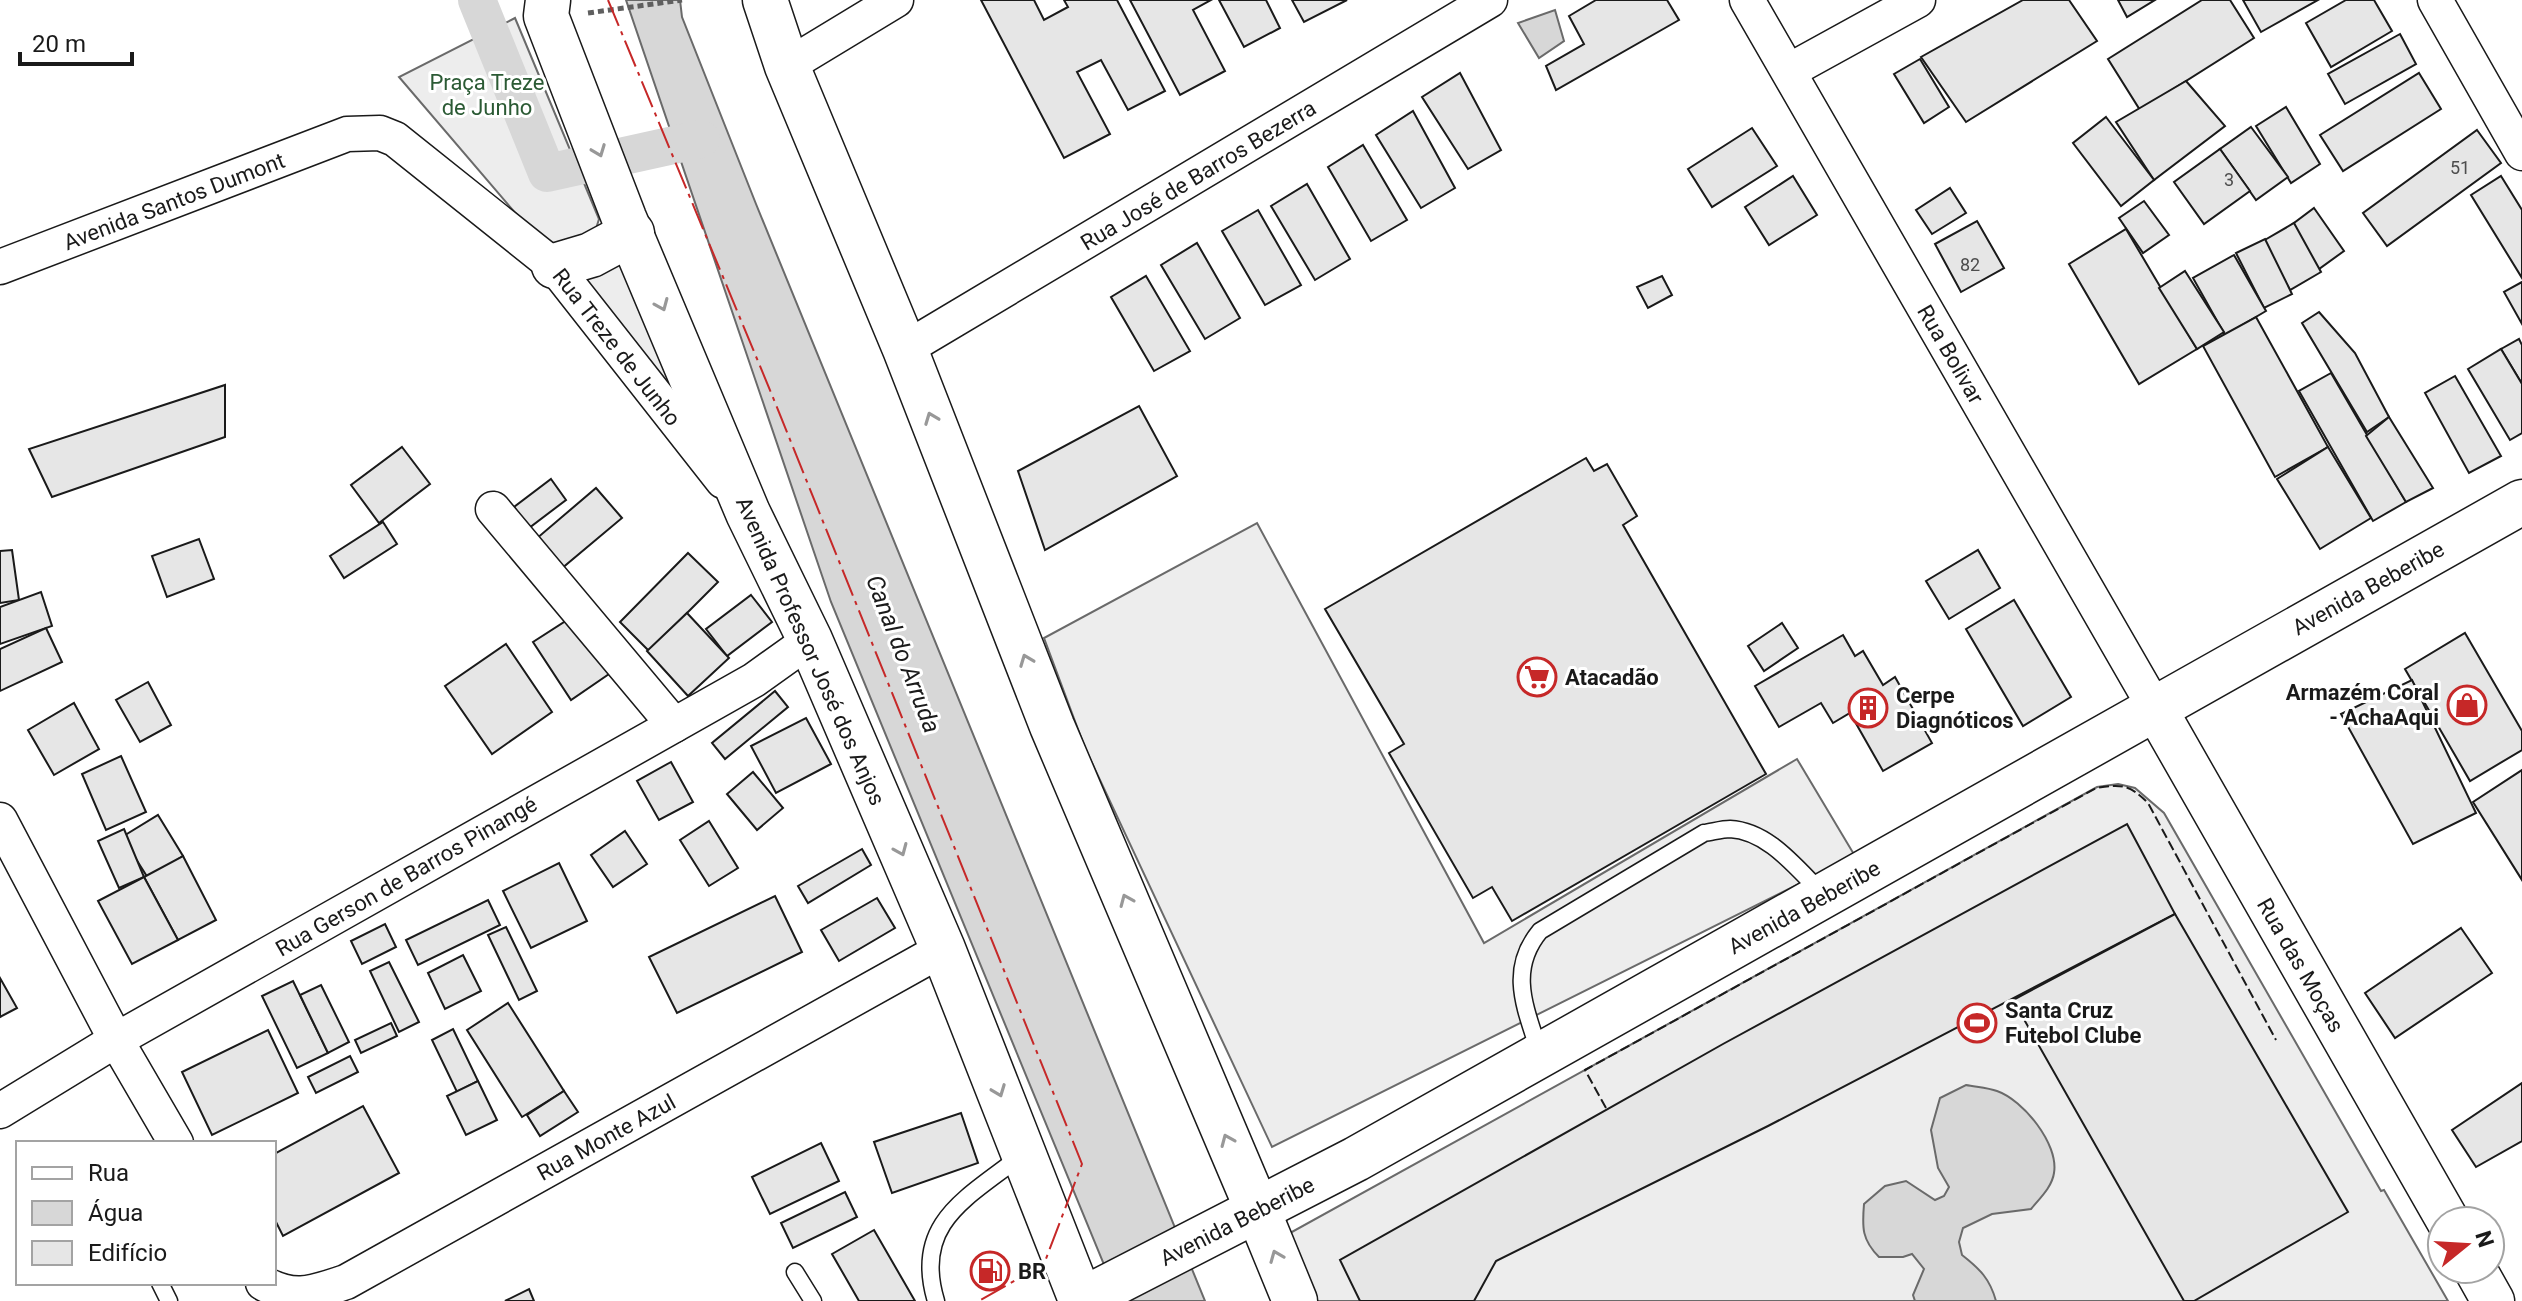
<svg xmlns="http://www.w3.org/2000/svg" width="2522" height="1301" font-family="Roboto,sans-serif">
  <rect width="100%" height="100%" fill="#fff"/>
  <g fill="#ededed" stroke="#6a6a6a" stroke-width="2">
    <path d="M515,18L599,219L595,232L580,244L541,243L399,77Z"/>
    <path d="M615,253L681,401L578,275Z"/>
    <path d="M1257,523L1484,943L1797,759L1855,856L1272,1147L1085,748L1044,638Z"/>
    <path d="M2118,784L2135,788L2164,813L2381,1191L2384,1190L2448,1301H1317L1290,1233L2097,787Z"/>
  </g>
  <g fill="#d7d7d7" stroke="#6a6a6a" stroke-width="2">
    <path d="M626,0H680L682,17L756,204L1205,1301H1119L831,602Z"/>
    <path d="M1555,10L1564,41L1539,58L1518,23Z"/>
    <path d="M1966,1085C1976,1087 1988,1088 1997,1091C2023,1100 2059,1144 2054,1173C2052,1187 2040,1198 2031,1209L1992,1214L1963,1228L1959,1242L1962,1255C1980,1269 1990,1279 1996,1301H1915L1913,1295L1924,1269L1912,1254L1903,1257H1879C1862,1240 1862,1228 1864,1204L1885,1186L1906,1181L1935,1200L1944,1196L1949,1187L1938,1168L1931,1130L1940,1098Z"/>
  </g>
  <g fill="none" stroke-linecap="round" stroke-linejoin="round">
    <path stroke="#d7d7d7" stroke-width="38" d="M477,0L547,173L701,139"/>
  </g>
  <g fill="#e6e6e6" stroke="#1a1a1a" stroke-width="2">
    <path d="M981,0H1034L1044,20L1068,7L1064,0H1117L1165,91L1128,110L1101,60L1077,72L1110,134L1064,158Z"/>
    <path d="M1130,0H1211L1193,10L1225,71L1180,95Z"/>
    <path d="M1219,0H1266L1280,28L1244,47Z"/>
    <path d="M1292,0H1347L1304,22Z"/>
    <path d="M1596,0H1667L1679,20L1556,90L1546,66L1584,44L1569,16Z"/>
    <path d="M2023,0H2069L2097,41L1966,122L1921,57Z"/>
    <path d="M2118,0H2155L2127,17Z"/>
    <path d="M2202,0H2230L2254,38L2140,110L2108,59Z"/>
    <path d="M2243,0H2318L2261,32Z"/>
    <path d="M2346,0H2374L2392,31L2331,67L2306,23Z"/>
    <path d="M2400,34L2416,64L2345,104L2328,74Z"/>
    <path d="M1920,59L1949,107L1924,123L1894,74Z"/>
    <path d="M1460,73L1501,150L1468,169L1422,97Z"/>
    <path d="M2419,73L2441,109L2343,171L2320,135Z"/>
    <path d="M2186,81L2225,126L2154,180L2116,122Z"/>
    <path d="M2286,107L2320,164L2291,183L2256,126Z"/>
    <path d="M1413,111L1455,188L1421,208L1376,135Z"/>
    <path d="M2106,117L2154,180L2121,206L2073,143Z"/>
    <path d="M2251,127L2288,177L2256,200L2220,149Z"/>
    <path d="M1752,128L1777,166L1712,207L1688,169Z"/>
    <path d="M2477,130L2501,163L2387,246L2363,213Z"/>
    <path d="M1363,145L1407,220L1371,241L1328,167Z"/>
    <path d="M2220,149L2250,191L2204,224L2174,182Z"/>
    <path d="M1793,176L1817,215L1769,245L1745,207Z"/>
    <path d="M2501,176L2522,210V278L2471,195Z"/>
    <path d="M1307,184L1350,259L1315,280L1271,206Z"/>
    <path d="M1950,188L1966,213L1932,234L1916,210Z"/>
    <path d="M2144,201L2169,235L2143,253L2119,218Z"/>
    <path d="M2314,208L2344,251L2319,269L2290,226Z"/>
    <path d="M1258,210L1301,285L1265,305L1222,231Z"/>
    <path d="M1977,221L2004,268L1961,292L1935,244Z"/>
    <path d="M2294,223L2321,272L2290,290L2263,241Z"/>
    <path d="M2126,229L2197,349L2139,384L2069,264Z"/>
    <path d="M2265,239L2292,294L2264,308L2236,253Z"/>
    <path d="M1197,243L1240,318L1205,339L1161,265Z"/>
    <path d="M2234,255L2266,311L2225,335L2193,278Z"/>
    <path d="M2185,271L2224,332L2197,349L2159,288Z"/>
    <path d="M1146,276L1190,351L1154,371L1111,297Z"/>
    <path d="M1662,276L1672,295L1648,308L1637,287Z"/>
    <path d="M2522,282V324L2504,292Z"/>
    <path d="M2319,312L2355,353L2389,417L2367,432L2302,323Z"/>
    <path d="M2256,317L2328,447L2275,477L2203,346Z"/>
    <path d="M2519,339L2522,345V384L2501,349Z"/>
    <path d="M2501,349L2522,384V433L2510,440L2468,369Z"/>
    <path d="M2331,373L2406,502L2373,521L2299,391Z"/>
    <path d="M2455,376L2501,456L2469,473L2425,393Z"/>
    <path d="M225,385V437L52,497L29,449Z"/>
    <path d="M1139,406L1177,476L1045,550L1018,471Z"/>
    <path d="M2389,417L2433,488L2406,502L2366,436Z"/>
    <path d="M402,447L430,484L379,523L351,485Z"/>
    <path d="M2328,447L2371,518L2320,549L2277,479Z"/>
    <path d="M1586,458L1594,471L1607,464L1637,516L1623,525L1766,774L1512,921L1492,887L1473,898L1389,753L1404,744L1325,609Z"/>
    <path d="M551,479L566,500L529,528L514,507Z"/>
    <path d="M596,488L622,518L561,569L536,539Z"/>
    <path d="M383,522L397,544L344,578L330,556Z"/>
    <path d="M199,539L214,579L167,597L152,556Z"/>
    <path d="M12,550L19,600L0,603V551Z"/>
    <path d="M1978,550L2000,588L1949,619L1926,581Z"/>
    <path d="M688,553L718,582L649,651L620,622Z"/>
    <path d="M41,592L52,626L0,644V607Z"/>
    <path d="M751,595L772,622L727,656L706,629Z"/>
    <path d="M2014,600L2071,697L2023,726L1966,629Z"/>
    <path d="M687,613L729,658L688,696L647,651Z"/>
    <path d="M572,617L609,674L571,700L533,642Z"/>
    <path d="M1782,623L1798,648L1764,671L1748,646Z"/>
    <path d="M46,628L62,662L0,691V649Z"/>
    <path d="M2465,633L2522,731V750L2470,781L2405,669Z"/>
    <path d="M1843,635L1855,656L1863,651L1883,685L1895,677L1932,743L1883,771L1850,713L1833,723L1821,703L1779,727L1755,686Z"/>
    <path d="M506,644L552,712L492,754L445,686Z"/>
    <path d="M2412,680L2476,813L2413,844L2341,714Z"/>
    <path d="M148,682L171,725L140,742L116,700Z"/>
    <path d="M775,691L788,707L725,759L712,743Z"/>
    <path d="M74,703L99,749L54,775L28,730Z"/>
    <path d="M806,718L831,764L776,793L751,746Z"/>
    <path d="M121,756L146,812L106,830L82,774Z"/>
    <path d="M671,762L693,802L659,820L637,781Z"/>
    <path d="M2522,770V880L2473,802Z"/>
    <path d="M753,772L783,808L757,830L727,794Z"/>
    <path d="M158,815L183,856L148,878L122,837Z"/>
    <path d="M709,821L738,868L709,886L680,840Z"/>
    <path d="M2127,824L2175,914L1768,1126L1496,1261L1474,1301H1360L1340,1260L1723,1044Z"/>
    <path d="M124,829L144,877L119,888L98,841Z"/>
    <path d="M625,831L647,864L613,887L591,855Z"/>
    <path d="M862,849L871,865L808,903L798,886Z"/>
    <path d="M183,856L216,920L178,940L144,877Z"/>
    <path d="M559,863L587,921L531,948L503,891Z"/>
    <path d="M144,877L178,940L132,964L98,901Z"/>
    <path d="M775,896L802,952L677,1013L649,957Z"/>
    <path d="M877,898L895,928L839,961L821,930Z"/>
    <path d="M488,900L500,925L418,965L406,940Z"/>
    <path d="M2175,914L2348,1212L2194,1301H2184L2013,1000Z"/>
    <path d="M385,924L396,947L362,964L351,941Z"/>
    <path d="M506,927L537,991L519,1000L488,935Z"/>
    <path d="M2461,928L2492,973L2395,1038L2365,993Z"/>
    <path d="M463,955L481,991L445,1009L428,973Z"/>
    <path d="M389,962L419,1022L399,1032L370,971Z"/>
    <path d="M0,978L17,1008L0,1017Z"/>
    <path d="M293,981L328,1053L297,1068L262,996Z"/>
    <path d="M321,985L349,1042L328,1053L300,995Z"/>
    <path d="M508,1003L564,1091L522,1117L467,1030Z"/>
    <path d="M391,1023L397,1036L361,1053L355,1040Z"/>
    <path d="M453,1029L478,1081L457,1092L432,1040Z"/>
    <path d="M268,1030L298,1093L212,1135L182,1072Z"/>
    <path d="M350,1056L358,1072L316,1093L308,1077Z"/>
    <path d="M478,1081L497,1120L466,1135L447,1096Z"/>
    <path d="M2522,1083V1141L2476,1167L2452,1130Z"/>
    <path d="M564,1091L578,1112L540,1136L527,1115Z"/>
    <path d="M363,1106L399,1173L283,1236L274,1218V1154Z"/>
    <path d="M961,1113L978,1163L892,1193L874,1142Z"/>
    <path d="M821,1143L839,1181L770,1214L752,1177Z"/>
    <path d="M845,1192L857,1217L793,1248L781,1223Z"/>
    <path d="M874,1230L915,1301H859L832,1254Z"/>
    <path d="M529,1289L534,1301H505Z"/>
  </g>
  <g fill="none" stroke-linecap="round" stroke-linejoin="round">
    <defs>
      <g id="service">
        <path d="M1540,1054C1526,1009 1507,971 1540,931L1704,833C1712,832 1722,829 1730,829C1769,831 1797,869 1823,894"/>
        <path d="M795,1272L813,1301"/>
        <path d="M160,1283L169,1301"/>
        <path d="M936,1301C912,1222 969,1197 1022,1155"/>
      </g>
      <g id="minor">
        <path d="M1747,0L2155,708"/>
        <path d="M2435,0L2522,153"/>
        <path d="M787,66L896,0"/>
        <path d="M1789,71L1918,0"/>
        <path d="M0,267L347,134L380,133L395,139L554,266L723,481"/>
        <path d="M905,349L1490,0"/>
        <path d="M493,509L674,725"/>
        <path d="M0,820L116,1040L176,1143"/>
        <path d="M0,1111L116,1040L754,680L810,640"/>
        <path d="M263,1283C295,1301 312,1293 346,1282L943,949"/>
      </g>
      <g id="tertiary">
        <path d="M2155,708L2448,1221"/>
        <path d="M2475,1269L2493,1301"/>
      </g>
      <path id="secondary" d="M1258,1211L1295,1301"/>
      <g id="primary">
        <path d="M548,0L546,16L624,218L748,513L810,640L943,949L1081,1300"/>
        <path d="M765,0L787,66L905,349L1052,726L1258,1211"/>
        <path d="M554,266L591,255L632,233"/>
        <path d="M1080,1301L1356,1159L2522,502"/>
      </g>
    </defs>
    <use href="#service" stroke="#1a1a1a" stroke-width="19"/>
    <use href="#minor" stroke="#1a1a1a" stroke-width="37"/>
    <use href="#tertiary" stroke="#1a1a1a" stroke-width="45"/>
    <use href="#secondary" stroke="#1a1a1a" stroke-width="47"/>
    <use href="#primary" stroke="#1a1a1a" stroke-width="47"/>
    <path stroke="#5f5f5f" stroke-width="5" stroke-dasharray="6 4" stroke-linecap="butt" d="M588,13L682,0"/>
    <use href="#service" stroke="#fff" stroke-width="16"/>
    <use href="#minor" stroke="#fff" stroke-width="34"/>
    <use href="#tertiary" stroke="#fff" stroke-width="42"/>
    <use href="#secondary" stroke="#fff" stroke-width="44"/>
    <use href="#primary" stroke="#fff" stroke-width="44"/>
    <path stroke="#1a1a1a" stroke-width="2" stroke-dasharray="10 4" stroke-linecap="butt" d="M1606,1108L1585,1070L2096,788C2121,784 2129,784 2148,803L2276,1040"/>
    <path stroke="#c62828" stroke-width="2" stroke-dasharray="28 6 4 6" stroke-linecap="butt" d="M608,0L772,395L1082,1164L1044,1264L979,1301"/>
  </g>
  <defs><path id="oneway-chevron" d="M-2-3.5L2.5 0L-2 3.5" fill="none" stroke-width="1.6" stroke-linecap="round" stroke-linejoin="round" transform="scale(2)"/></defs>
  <g stroke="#989898">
    <use href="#oneway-chevron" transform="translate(599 151) rotate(69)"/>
    <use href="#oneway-chevron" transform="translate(662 305) rotate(67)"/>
    <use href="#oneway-chevron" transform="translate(931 418) rotate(-111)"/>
    <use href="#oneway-chevron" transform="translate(1026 660) rotate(-111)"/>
    <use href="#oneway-chevron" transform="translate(901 850) rotate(67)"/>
    <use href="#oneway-chevron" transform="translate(1126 900) rotate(-113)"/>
    <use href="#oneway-chevron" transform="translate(999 1091) rotate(69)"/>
    <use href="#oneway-chevron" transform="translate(1227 1140) rotate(-113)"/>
    <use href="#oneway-chevron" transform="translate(1276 1256) rotate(-112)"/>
  </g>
  <defs>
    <symbol id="supermarket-ring" viewBox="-11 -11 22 22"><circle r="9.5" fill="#fff" stroke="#c62828" stroke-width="1.5"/><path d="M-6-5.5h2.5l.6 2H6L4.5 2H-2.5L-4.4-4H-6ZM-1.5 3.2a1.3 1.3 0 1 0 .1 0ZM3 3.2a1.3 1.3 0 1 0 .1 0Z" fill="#c62828"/></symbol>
    <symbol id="shop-ring" viewBox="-11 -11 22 22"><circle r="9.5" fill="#fff" stroke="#c62828" stroke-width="1.5"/><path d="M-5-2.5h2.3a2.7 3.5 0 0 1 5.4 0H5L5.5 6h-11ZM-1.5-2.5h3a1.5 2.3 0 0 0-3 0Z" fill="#c62828"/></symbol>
    <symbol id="building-ring" viewBox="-11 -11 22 22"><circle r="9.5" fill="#fff" stroke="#c62828" stroke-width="1.5"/><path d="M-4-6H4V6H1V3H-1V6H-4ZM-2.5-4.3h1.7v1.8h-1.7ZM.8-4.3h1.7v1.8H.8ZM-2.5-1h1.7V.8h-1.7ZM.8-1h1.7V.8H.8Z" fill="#c62828"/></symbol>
    <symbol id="stadium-ring" viewBox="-11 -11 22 22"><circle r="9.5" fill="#fff" stroke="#c62828" stroke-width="1.5"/><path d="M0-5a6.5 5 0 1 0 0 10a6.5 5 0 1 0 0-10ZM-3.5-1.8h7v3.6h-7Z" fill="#c62828"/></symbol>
    <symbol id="fuel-ring" viewBox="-11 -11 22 22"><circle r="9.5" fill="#fff" stroke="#c62828" stroke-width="1.5"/><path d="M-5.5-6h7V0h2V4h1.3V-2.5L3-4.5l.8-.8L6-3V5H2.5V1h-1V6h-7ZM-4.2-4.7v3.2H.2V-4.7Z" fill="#c62828"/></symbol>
  </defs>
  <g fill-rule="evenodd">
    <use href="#supermarket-ring" x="1515" y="655" width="44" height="44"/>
    <use href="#shop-ring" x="2445" y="683" width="44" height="44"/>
    <use href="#building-ring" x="1846" y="686" width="44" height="44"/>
    <use href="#stadium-ring" x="1955" y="1001" width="44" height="44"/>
    <use href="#fuel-ring" x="968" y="1249" width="44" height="44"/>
  </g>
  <g text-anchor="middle" stroke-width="6" stroke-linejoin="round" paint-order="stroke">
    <g font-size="18" fill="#4d4d4d">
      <text x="2460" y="174">51</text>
      <text x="2229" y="186">3</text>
      <text x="1970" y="271">82</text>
    </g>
    <g font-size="22" fill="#2b5a34" stroke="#fff">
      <text x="487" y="90">Praça Treze<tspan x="487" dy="25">de Junho</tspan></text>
    </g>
    <g font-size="22" fill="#1a1a1a" stroke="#fff">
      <text transform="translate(1198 175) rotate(-31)" y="8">Rua José de Barros Bezerra</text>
      <text transform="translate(174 201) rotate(-21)" y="8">Avenida Santos Dumont</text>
      <text transform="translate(617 347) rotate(52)" y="8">Rua Treze de Junho</text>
      <text transform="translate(1951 354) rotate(60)" y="8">Rua Bolivar</text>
      <text transform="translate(2368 588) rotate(-29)" y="8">Avenida Beberibe</text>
      <text transform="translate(811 651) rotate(66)" y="8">Avenida Professor José dos Anjos</text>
      <text transform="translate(406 876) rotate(-30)" y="8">Rua Gerson de Barros Pinangé</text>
      <text transform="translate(1804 907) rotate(-29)" y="8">Avenida Beberibe</text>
      <text transform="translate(2301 965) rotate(60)" y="8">Rua das Moças</text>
      <text transform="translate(606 1137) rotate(-29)" y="8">Rua Monte Azul</text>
      <text transform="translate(1237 1221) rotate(-27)" y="8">Avenida Beberibe</text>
    </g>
    <g font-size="22" font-weight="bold" fill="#1a1a1a" stroke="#fff" text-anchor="start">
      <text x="1565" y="685">Atacadão</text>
      <text x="2439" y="700" text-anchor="end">Armazém Coral<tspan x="2439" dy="25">- AchaAqui</tspan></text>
      <text x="1896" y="703">Cerpe<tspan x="1896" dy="25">Diagnóticos</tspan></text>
      <text x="2005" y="1018">Santa Cruz<tspan x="2005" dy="25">Futebol Clube</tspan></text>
      <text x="1018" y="1279">BR</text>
    </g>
    <g font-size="24" font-style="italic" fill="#1a1a1a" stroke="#fff">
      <text transform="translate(903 654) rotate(69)" y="8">Canal do Arruda</text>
    </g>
  </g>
  <rect x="16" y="1141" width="260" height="144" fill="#ffffff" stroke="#a3a3a3" stroke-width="2"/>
  <rect x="32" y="1167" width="40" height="12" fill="#ffffff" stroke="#a3a3a3" stroke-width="2"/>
  <text x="88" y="1181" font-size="24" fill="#1a1a1a">Rua</text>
  <rect x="32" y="1201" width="40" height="24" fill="#d7d7d7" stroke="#a3a3a3" stroke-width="2"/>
  <text x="88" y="1221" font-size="24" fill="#1a1a1a">Água</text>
  <rect x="32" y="1241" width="40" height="24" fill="#e6e6e6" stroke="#a3a3a3" stroke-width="2"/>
  <text x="88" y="1261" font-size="24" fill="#1a1a1a">Edifício</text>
  <g transform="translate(2466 1245) rotate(72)"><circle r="38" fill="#ffffff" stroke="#a3a3a3" stroke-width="2"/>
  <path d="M0-6L14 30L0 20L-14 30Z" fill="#c62828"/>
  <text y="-12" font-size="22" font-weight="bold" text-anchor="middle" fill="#1a1a1a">N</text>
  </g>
  <path d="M20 52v12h112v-12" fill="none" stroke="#1a1a1a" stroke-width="4"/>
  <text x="32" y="52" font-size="24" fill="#1a1a1a" stroke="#ffffff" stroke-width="6" paint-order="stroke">20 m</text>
</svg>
